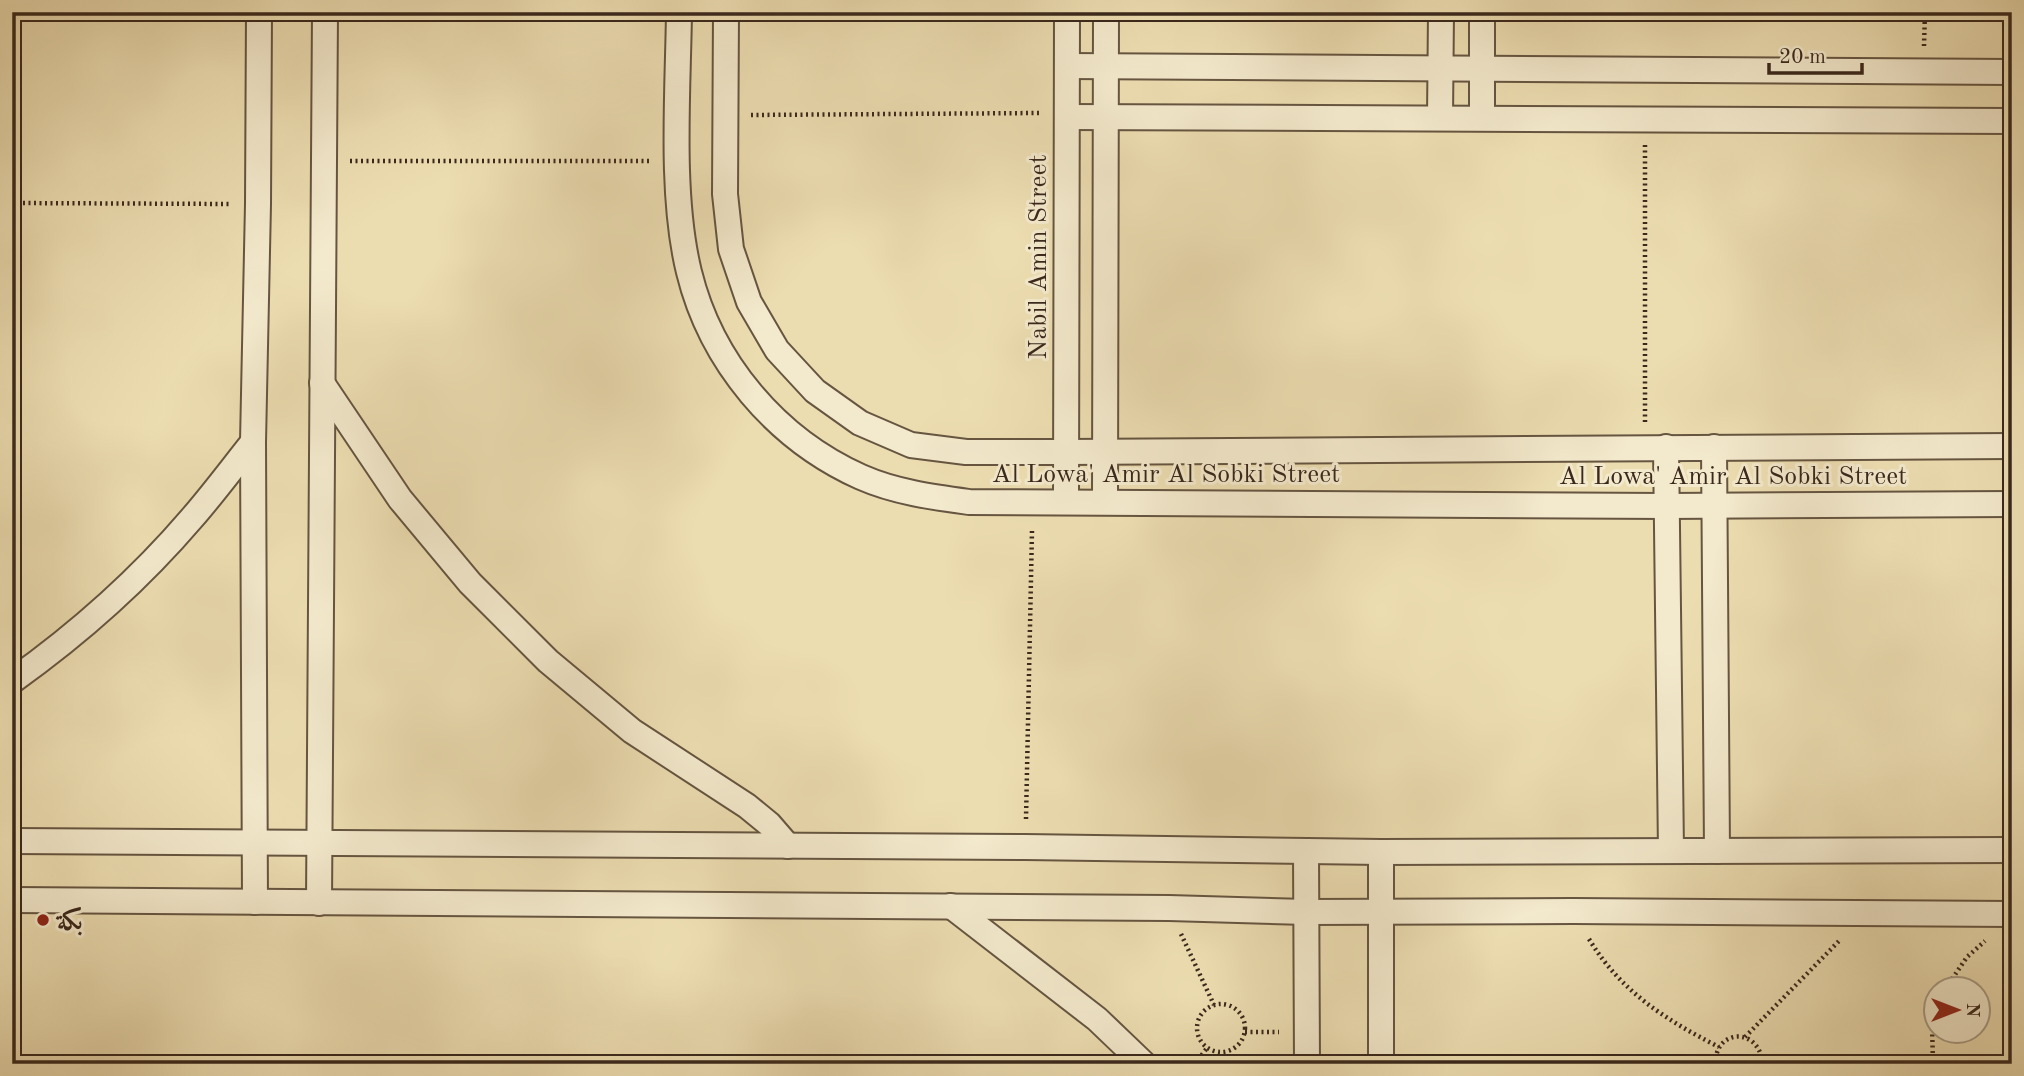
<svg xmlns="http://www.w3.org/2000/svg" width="2024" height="1076" font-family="'Old Standard TT',Amiri,serif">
  <rect width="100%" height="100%" fill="#ecddb1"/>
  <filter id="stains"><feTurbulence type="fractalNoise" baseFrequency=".00286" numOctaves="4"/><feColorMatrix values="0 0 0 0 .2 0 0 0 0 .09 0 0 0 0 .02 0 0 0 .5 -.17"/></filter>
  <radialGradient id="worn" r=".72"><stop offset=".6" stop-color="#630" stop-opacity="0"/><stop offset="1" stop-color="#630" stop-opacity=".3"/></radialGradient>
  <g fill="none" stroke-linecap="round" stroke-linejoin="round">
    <defs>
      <g id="minor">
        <path d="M679,12C678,92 670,195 689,272C711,362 776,439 861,477C895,492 932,497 969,502L1667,506L2012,504"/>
        <path d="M726,12L725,194L731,249L749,302L777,350L815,391L860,423L911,445L966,452H1066L2012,446"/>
        <path d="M1067,66L2012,72"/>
        <path d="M1067,117L2012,121"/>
        <path d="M1440,118L1441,12"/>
        <path d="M1482,118V12"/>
        <path d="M322,383L400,499L470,583L548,661L632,731L747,806L769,824L788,846"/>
        <path d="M1666,447L1671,851"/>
        <path d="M1714,447L1717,851"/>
        <path d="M1066,502L1067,12"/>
        <path d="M1105,502L1106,12"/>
        <path d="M12,681C78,634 139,580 192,518C213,494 233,467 253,442"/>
        <path d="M12,841L1025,847L1381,852L2012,850"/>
        <path d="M1306,851L1307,1064"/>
        <path d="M1381,852V1064"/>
        <path d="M12,900L1169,908L1306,912L1573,911L2012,914"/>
        <path d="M255,902L253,442L258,204L259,12"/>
        <path d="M319,903L325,12"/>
        <path d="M951,906L1097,1019L1144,1064"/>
      </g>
    </defs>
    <use href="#minor" stroke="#665541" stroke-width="28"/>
    <g stroke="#3a281c" stroke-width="4.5" stroke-dasharray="2 3.5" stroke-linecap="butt">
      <path d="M1924,46L1925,12"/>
      <path d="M751,115L1040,113"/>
      <path d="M1645,145V423"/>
      <path d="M350,161H649"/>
      <path d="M12,203L232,204"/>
      <path d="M1026,819L1032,530"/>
      <path d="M1181,934L1214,1005"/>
      <path d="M1589,939C1621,992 1666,1020 1719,1047"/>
      <path d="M1946,988L1967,957L1985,941"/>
      <circle cx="1221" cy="1028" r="24"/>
      <path d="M1245,1032H1279"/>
      <path d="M1745,1037L1840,940"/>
      <path d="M1195,1064L1207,1048"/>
      <path d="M1716,1064C1713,1031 1758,1024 1763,1064"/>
      <path d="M1933,1064L1932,1024L1937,1013"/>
    </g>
    <use href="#minor" stroke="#f3e9cc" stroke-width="24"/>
  </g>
  <circle fill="#8f2418" stroke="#f3e9cc" stroke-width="2.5" cx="43" cy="920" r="7"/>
  <g text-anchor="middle" stroke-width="6" stroke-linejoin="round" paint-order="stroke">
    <g font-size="26" fill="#3a281c" stroke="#f3e9cc">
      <text transform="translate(1037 257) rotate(-90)" y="9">Nabil Amin Street</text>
      <text x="1166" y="482">Al Lowa' Amir Al Sobki Street</text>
      <text x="1733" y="484">Al Lowa' Amir Al Sobki Street</text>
    </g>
    <g font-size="26" font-weight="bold" fill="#3a281c" stroke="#f3e9cc" text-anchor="start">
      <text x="57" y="929">بكة</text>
    </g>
  </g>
  <rect width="2024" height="1076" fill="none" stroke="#ecddb1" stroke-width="42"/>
  <rect x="14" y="14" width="1996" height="1048" fill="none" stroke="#3a281c" stroke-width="3.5"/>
  <rect x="21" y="21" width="1982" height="1034" fill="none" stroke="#3a281c" stroke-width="2"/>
  <g transform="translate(1957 1010) rotate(90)"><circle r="33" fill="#f3e9cc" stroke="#a99c86" stroke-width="2"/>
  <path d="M0-5L12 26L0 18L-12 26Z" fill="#8f2418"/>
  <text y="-10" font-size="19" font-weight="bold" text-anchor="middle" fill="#3a281c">N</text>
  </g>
  <path d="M1769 63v10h93v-10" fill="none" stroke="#3a281c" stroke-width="3.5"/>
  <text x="1779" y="63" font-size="21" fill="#3a281c" stroke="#f3e9cc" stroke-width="5" paint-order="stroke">20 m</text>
  <rect width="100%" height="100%" filter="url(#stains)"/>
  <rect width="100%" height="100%" fill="url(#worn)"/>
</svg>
